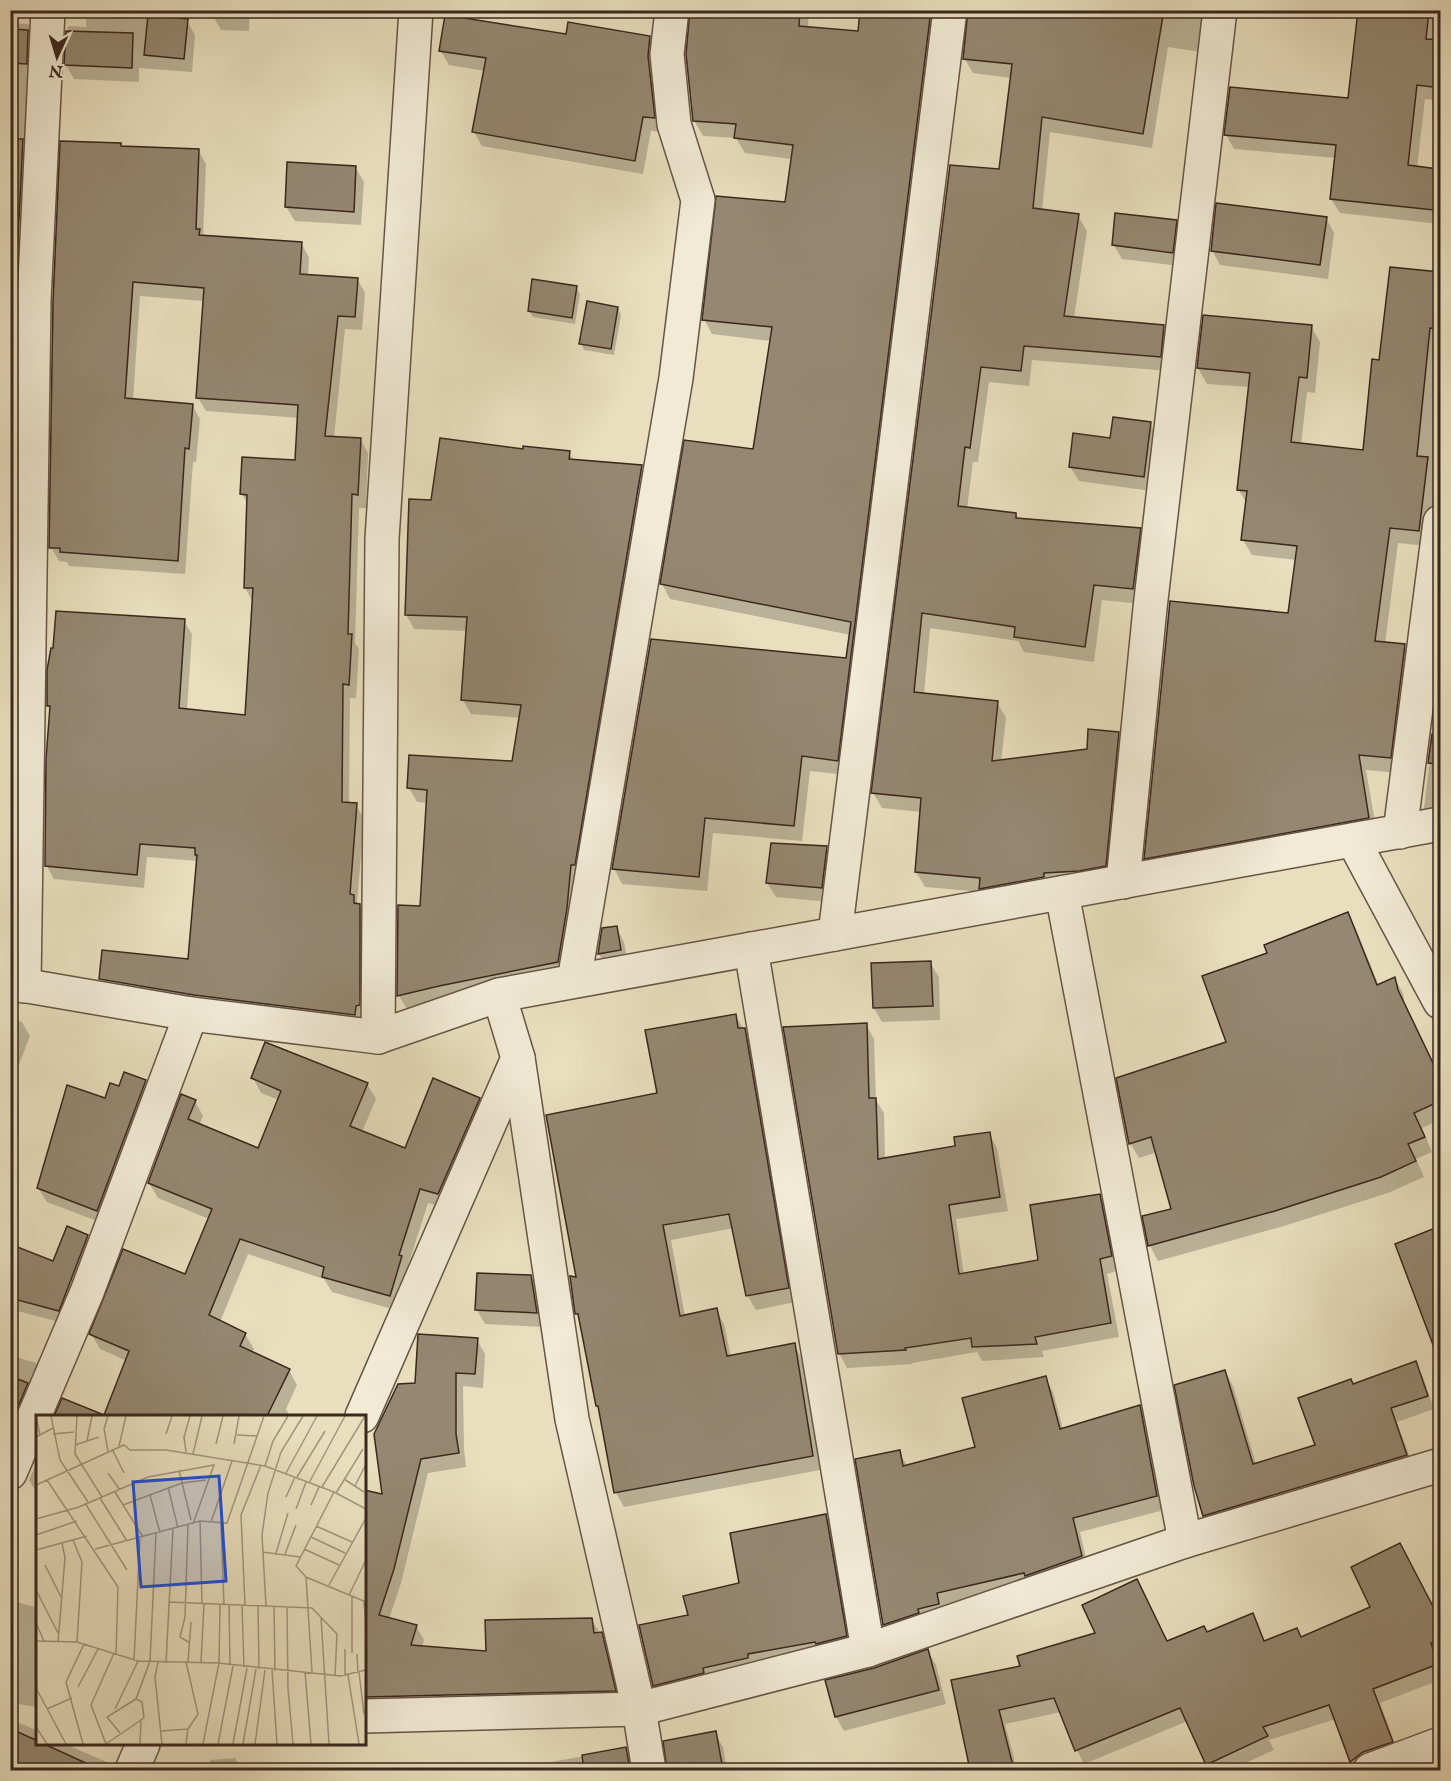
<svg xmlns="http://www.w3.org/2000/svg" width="1451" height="1781" font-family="'IM FELL English',serif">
  <rect width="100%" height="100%" fill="#e9dfbe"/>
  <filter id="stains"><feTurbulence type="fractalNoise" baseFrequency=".00333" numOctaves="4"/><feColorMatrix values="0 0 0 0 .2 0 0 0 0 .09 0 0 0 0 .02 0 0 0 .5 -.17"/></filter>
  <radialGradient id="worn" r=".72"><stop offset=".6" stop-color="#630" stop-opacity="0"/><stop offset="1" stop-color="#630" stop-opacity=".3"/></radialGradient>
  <g fill="#0003">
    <path d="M86,10H144V16L187,21L195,35L192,72L139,68V82L74,79L66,65L68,26L86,27Z"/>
    <path d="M213,10H250L249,31L221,30L213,16Z"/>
    <path d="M692,10H809L808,28L859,33L862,10H948L846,775L810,771L802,841L713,833L707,891L622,884L614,868L847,660L851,635L670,599L662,584L754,451L771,341L712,334L704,319L786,204L792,159L745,153L736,138L703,136L694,120Z"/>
    <path d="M970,10H1199L1206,22L1201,52L1168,47L1152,148L1050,132L1042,211L1078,216L1087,231L1074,318L1163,326L1172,341L1169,371L1032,360L1029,386L989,382L978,462H973L967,509L1016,514L1019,519L1140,529L1148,544L1141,604L1102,600L1094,662L1024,652L1018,641L930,628L924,695L997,702L1006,718L1001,762L1088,750L1118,733L1127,748L1114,881L983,892L925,887L916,872L922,812L882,808L873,793L1000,171L1012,78L973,73L964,58Z"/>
    <path d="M1359,10H1438L1435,41L1440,42V101L1425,99L1417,168L1437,170L1440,176V224L1340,213L1331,199L1336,158L1234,149L1226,135L1350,99Z"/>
    <path d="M10,23L28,24L37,40L29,204L10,203Z"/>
    <path d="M568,35L649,37L657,52L662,132L651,131L643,174L482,146L474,132L485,71L449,65L441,51Z"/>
    <path d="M120,144L122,148L198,150L206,164L203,237L301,243L309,257L308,276L357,279L365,293L362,330L345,329L334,438L360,439L368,453L366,508H359L355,643L359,649L356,698H350L349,804L356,805L364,819L357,903L367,919V1019L109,993L101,979L189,960L198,861L147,857L144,888L54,879L46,865L51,711L48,706L184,621L192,634L187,711L246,716L253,602L245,588L248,505L242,494L297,462L299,418L206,411L198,398L204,301L140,296L133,400L192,405L200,419L196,462H193L185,574L69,566L67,562L59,561L51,547Z"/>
    <path d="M355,167L364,182L361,225L295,221L286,207Z"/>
    <path d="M1326,218L1334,233L1328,279L1220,265L1212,250Z"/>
    <path d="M1176,222L1184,236L1180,266L1122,259L1113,244Z"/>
    <path d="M1392,268L1440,274V471L1436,470L1428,546L1398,543L1385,644L1404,646L1413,661L1399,773L1366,770L1377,833L1154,874L1146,858L1289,615L1297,560L1252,555L1243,540L1247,504L1238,489L1250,387L1207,384L1198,368L1311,326L1320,342L1315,393L1307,392L1301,445L1364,452L1381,361Z"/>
    <path d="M576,287L580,294L575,324L533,317L529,311Z"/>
    <path d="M618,308L621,315L614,355L584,350L581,343Z"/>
    <path d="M10,331L14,332L24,348L23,386L10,385Z"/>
    <path d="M1150,423L1158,438L1151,491L1079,481L1070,467Z"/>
    <path d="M524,451L569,453L574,460L641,467L649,480L566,976L447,999L407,1009L399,996V906L422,907L428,803L417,802L409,788L513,763L521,718L471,714L463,700L468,631L414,629L406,615L410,500L432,501Z"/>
    <path d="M10,499L20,513L19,560L10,559Z"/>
    <path d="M10,672L17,684V718H10Z"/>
    <path d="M1433,735L1440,736V820L1432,822L1424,808Z"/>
    <path d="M826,848L834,862L829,902L776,897L767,883Z"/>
    <path d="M1347,914L1356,929L1379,986L1395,979L1403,993L1405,1007L1433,1064L1440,1061V1120L1422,1128L1432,1152L1416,1159L1424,1177L1388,1193L1284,1226L1158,1261L1150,1246L1144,1218L1173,1210L1157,1152L1139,1158L1130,1143L1228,1043L1269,954Z"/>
    <path d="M616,927L624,942L628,964L607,968L599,954L603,929Z"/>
    <path d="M930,963L939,977L940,1020L882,1022L874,1008Z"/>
    <path d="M735,1015L753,1044L796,1302L756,1310L747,1295L734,1228L671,1240L685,1316L716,1310L724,1324L731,1357L794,1345L802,1359L820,1470L624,1507L616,1493L601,1412L597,1406L580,1320L577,1314L578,1278L659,1094Z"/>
    <path d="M10,1018L22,1022L30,1036L10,1088Z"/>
    <path d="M866,1025L874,1039L876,1100L884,1113L885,1159L957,1147L989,1133L997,1148L1008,1211L956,1219L964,1275L1040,1262L1099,1195L1107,1209L1119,1270L1107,1274L1119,1337L1042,1351L1044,1357L982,1361L977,1352L912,1363L913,1364L847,1368L839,1353Z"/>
    <path d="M253,1078L367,1084L376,1099L362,1132L406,1150L479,1099L488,1114L447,1208L428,1203L407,1269L409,1272L399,1311L332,1292L324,1279L248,1254L220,1322L245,1334L254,1349L252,1353L289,1370L297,1385L286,1409L290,1416H213L181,1401L175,1416H105L127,1361L100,1349L91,1334L185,1276L209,1219L158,1198L149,1183L195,1101L203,1116L199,1126L259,1150L279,1100L261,1093Z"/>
    <path d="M145,1082L153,1096L105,1224L47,1202L38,1188L106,1099Z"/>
    <path d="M1440,1228V1322L1430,1326L1397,1245Z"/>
    <path d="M87,1236L96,1250L67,1324L10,1309V1246L54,1263Z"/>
    <path d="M531,1276L539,1291L544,1327L485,1324L477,1310Z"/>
    <path d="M477,1340L485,1354L483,1388L463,1386L464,1449L466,1467L428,1473L401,1583L389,1619L416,1626L424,1640L422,1647L488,1653L591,1619L609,1647L622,1704L364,1713V1491L384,1496L416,1385Z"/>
    <path d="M10,1355L36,1363L44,1377L10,1456Z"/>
    <path d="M1415,1363L1423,1377L1434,1409L1397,1422L1414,1469L1212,1529L1205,1515L1225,1372L1233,1386L1256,1464L1317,1446L1353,1385Z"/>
    <path d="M1045,1378L1053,1392L1063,1429L1139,1407L1148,1421L1164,1510L1080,1532L1089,1571L892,1639L884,1625L899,1452L908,1467L977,1448Z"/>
    <path d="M63,1400L103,1416H56Z"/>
    <path d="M38,1460V1495L29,1480Z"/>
    <path d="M826,1516L834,1530L854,1650L663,1700L654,1685L690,1616L741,1585Z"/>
    <path d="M10,1600L38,1608V1707L10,1703Z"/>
    <path d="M1252,1615L1265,1642L1440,1621V1680L1380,1703L1399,1755L1356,1770L1336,1719L1269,1740L1274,1750L1230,1770H1211L1188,1721L1084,1764L1077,1750L1061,1712L1005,1724L1017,1770H972L952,1681L1167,1642L1207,1633Z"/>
    <path d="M928,1651L936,1665L946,1704L844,1731L836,1717L827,1681L874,1669Z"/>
    <path d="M10,1719L38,1731V1744H65L109,1763L113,1770H10Z"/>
    <path d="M715,1733L723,1747L727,1770H669V1767Z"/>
    <path d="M625,1749L634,1763L635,1770H546L545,1763Z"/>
    <path d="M235,1758L243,1770H211L210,1760Z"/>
  </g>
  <g fill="#958771" stroke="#3a271e" stroke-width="1.5">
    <path d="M690,10H800L799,26L858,31L860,10H931L838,761L802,756L794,826L705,818L699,877L612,869L651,639L846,658L851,622L660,584L684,440L753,449L772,327L702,320L716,196L785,202L793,145L734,138L736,124L693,121L686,54Z"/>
    <path d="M968,10H1164L1143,134L1042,117L1033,208L1079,214L1064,316L1164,325L1161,357L1024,346L1021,371L981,367L970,448L965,447L958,506L1016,513V518L1141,528L1133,589L1094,585L1085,647L1014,637L1015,627L922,613L914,692L998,701L992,761L1087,749L1088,729L1119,732L1106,866L1079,871L1044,873V877L979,889L980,878L915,872L921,798L871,793L950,165L999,169L1012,64L963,59Z"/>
    <path d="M1358,10H1429L1426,39L1440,40V88L1417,85L1408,165L1438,169L1434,210L1330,199L1336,145L1224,135L1230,87L1348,98Z"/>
    <path d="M148,15L188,19L184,59L144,55Z"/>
    <path d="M445,15L566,34L568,22L650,36L648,56L655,118L643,117L635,161L472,132L486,58L439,51Z"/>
    <path d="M10,29L28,30L27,64L10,63Z"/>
    <path d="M66,31L133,33L132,68L64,65Z"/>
    <path d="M10,139H23L15,300L14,370L10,369Z"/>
    <path d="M60,141L121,143V146L199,149L196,229H200L199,235L302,242L300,274L358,278L355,317L338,316L325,436L361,438L358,495L352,494L348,634H352L349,685L343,684L342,802L357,803L350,894L354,895V903L360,904V1005L356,1006L355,1015L194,995L99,979L102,950L188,959L197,855H195V848L140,844L137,875L45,866L46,759L50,706H47V670L51,648H53L56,611L185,619L179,708L245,715L253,588H244L247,495L240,494L242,457L295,460L298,405L196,398L204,288L133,282L125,398L193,404L189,449L185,448L178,561L60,552V548H49L53,302Z"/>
    <path d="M287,162L356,166L354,212L285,207Z"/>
    <path d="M1216,203L1327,217L1320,265L1211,251Z"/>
    <path d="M1115,213L1177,220L1173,253L1112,245Z"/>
    <path d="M1390,267L1440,272V329L1430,328L1417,456L1428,457L1419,531L1390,528L1375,641L1405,644L1391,758L1359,755L1369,818L1144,859L1170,601L1288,613L1297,546L1241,540L1247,491L1237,490L1250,373L1197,368L1203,315L1312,325L1307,378L1299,377L1291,442L1363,450L1372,359L1379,360Z"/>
    <path d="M532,279L577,286L572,318L528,311Z"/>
    <path d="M587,301L618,307L611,349L579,344Z"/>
    <path d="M1113,417L1151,422L1144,477L1069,467L1073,433L1110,438Z"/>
    <path d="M440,438L523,449V446L570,451L569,459L642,465L575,865H571L567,908L558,962L439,986L397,996L398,905L420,906L427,790L407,788L409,755L512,761L521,705L461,700L467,617L405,615L409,499L431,500Z"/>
    <path d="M1432,734H1440V764L1428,763Z"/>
    <path d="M771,843L827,846L822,888L766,883Z"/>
    <path d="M1348,912L1377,985L1395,977L1398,990L1433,1063L1440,1059V1101L1414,1113L1425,1137L1408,1144L1416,1161L1381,1177L1275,1211L1148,1246L1142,1216L1171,1209L1151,1137L1129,1144L1116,1078L1226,1042L1202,976L1267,953L1264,945Z"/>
    <path d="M617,926L621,950L598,954L602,928Z"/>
    <path d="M931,961L933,1006L873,1008L871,963Z"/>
    <path d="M736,1014L738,1028H745L789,1288L746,1296L729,1214L663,1225L680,1316L717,1308L727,1356L795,1343L813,1456L614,1493L598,1406H596L578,1314H575L570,1276L576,1277L546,1115L657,1093L645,1030Z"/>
    <path d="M867,1023L869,1098H876L878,1159L955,1146L954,1137L990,1132L1000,1197L949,1205L959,1274L1038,1260L1030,1205L1100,1194L1112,1256L1100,1259L1111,1323L1035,1337L1037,1344L972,1347L971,1338L905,1348L906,1350L838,1354L783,1027Z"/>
    <path d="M265,1042L368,1083L350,1126L405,1148L433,1078L480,1098L438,1194L420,1189L399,1255L402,1256L390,1296L322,1277L324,1267L240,1239L209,1315L246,1333L240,1346L290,1369L267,1416H54L62,1398L104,1415L129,1351L89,1334L123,1249L185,1274L212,1209L148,1183L181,1094L196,1100L188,1119L258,1148L281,1091L251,1078Z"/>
    <path d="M124,1072L146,1080L97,1211L37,1188L67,1085L105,1098L110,1083L119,1086Z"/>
    <path d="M67,1226L88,1235L59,1311L10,1298V1244L53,1261Z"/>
    <path d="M1440,1226V1357L1438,1358L1395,1244Z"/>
    <path d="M477,1273L531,1275L537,1313L475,1310Z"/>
    <path d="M418,1334L478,1338L475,1374L456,1373V1434L459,1453L421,1459L394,1569L379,1615L417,1625L411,1645L486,1651L485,1620L592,1618L594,1633L602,1632L616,1691L364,1697V1490L382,1494L374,1434L398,1384L415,1383Z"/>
    <path d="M1416,1361L1428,1396L1391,1408L1407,1455L1203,1516L1194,1486L1174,1385L1225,1370L1253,1464L1315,1445L1298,1398L1351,1379L1353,1384Z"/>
    <path d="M10,1376L28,1383L14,1416H10Z"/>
    <path d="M1046,1376L1060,1429L1140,1405L1157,1496L1073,1518L1082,1556L1025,1576L1024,1573L937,1593L939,1604L918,1609L919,1613L883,1625L855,1459L900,1450L903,1466L975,1447L962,1398Z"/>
    <path d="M826,1514L847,1636L816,1644L815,1642L748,1654V1658L703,1668L704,1673L653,1686L639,1625L688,1615L683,1596L739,1583L730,1533Z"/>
    <path d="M1400,1543L1440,1620V1640L1431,1643L1438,1664L1373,1689L1393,1742L1363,1752L1350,1762L1329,1705L1263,1727L1268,1736L1206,1765L1180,1708L1075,1751L1054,1698L999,1710L1014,1770H970L951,1680L1020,1666L1017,1656L1095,1633L1082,1605L1137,1579L1167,1641L1204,1626L1207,1632L1253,1613L1264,1641L1297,1628L1301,1637L1370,1607L1351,1567Z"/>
    <path d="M928,1649L939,1690L835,1717L825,1680L874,1668Z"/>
    <path d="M716,1731L723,1770H667L663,1741Z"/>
    <path d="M18,1732L38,1741V1743H42L101,1770H31L10,1761V1749Z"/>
    <path d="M626,1747L630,1770H584L582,1755Z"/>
  </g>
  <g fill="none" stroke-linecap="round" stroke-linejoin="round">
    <defs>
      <g id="minor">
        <path d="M1400,832L1440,522"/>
        <path d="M1353,840L1440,1002"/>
        <path d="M1123,882L1150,608L1220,10"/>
        <path d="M1062,893L1185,1541"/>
        <path d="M835,934L950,10"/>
        <path d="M751,949L868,1650"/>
        <path d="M574,981L676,378L698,200L674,124L667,54L672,10"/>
        <path d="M10,983L191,1014L378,1037L499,995L1440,824"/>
        <path d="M24,986L34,301L48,10"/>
        <path d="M378,1037L382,539L416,10"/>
        <path d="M518,1058L572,1419L639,1709L649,1770"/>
        <path d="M362,1416L518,1058L499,995"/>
        <path d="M10,1473L87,1292L191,1014"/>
        <path d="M364,1716L639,1709L868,1650L1185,1541L1440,1465"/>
        <path d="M132,1770L143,1744"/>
        <path d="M1370,1770L1440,1744"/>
      </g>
    </defs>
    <use href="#minor" stroke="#665546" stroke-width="36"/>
    <use href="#minor" stroke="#f1ead5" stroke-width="33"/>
  </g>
  <g transform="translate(36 1415)">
    <rect width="330" height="330" fill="#e9dfbe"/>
    <path fill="none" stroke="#a3957e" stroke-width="1.5" d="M0,1L4,20M15,1L24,45L52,87M41,1L39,39L66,82M17,19L38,17M130,19L136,1M201,20L222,21M0,22L17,13M51,26L56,1M180,29L187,1M198,29L203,1M39,30L63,22M83,31L90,1M76,34L88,58M72,36L68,14L72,1M150,37L148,22L154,1M157,39L166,1M229,51L237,26L252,1M143,55L155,105M72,58L84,75M250,58L281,1M261,62L289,16M308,64L328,77M11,65L82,172L80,239M273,68L309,1M0,70L88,30L94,35H130L229,51L298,77L330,94M319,71L330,49M132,72L142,113M286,72L329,1M79,77L107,122M298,77L260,151L270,162L330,187M300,78L327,34M114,80L124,118M250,82L259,62M64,83L91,126M49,88L91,155M87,90L146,68L170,65M275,90L283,72M260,94L270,67M0,104L43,92L112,62L178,50L157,109M164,106L166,189M175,107L196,46M185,108L188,190M152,110L149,202L144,222L154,228M280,111L316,127M0,120L41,106M275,122L309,138M37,125L46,147L41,227M59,134L164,106L191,108L228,1M268,134L303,150M0,135L51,121M226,137L264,142M240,138L252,98M249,139L260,110M9,150L25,182M270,162L276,257M293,170L330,103M0,175L22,218M313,180L330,145M316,181V238M133,187L276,193L301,219L299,261M328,187L330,209M193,190L194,250M206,190L208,252M209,190L205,100L225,50M222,191L223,254M230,191L226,120L232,78L245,37L267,1M238,191L239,256M251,192L252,274L257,329M285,202L293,329M0,208L8,226M0,226L41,227L102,246L182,248L304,261L330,255M22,227L29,143L26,128M321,239L322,258M98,245L104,123M122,247L119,262L126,329M152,247L155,207M165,247L168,189M130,248L137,114M236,255L241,329M269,257L275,329M323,257L328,299M312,260L323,329M309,261V234M42,272L62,234M0,273L30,329M11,294L36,283M79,294L102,246M0,312L11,329M125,316L152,314M84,318L71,302L100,284M47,329L30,267L48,229M70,329L108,303L106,287L100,284L114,246L120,118M70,329L55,290L78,238M104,329L105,304M150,329L152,314L162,299L150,247M167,329L183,248L184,190M182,329L197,251M197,329L211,253M207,329L220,254M219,329L229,255"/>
    <path fill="#1d4ed8" fill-opacity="0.15" stroke="#1d4ed8" stroke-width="3" d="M183,61L190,166L105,172L97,67Z"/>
    <rect width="330" height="330" fill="none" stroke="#3a271e" stroke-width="3"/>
  </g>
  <rect width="1451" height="1781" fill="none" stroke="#e9dfbe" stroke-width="36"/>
  <rect x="12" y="12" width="1427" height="1757" fill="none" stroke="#3a271e" stroke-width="3"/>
  <rect x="18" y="18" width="1415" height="1745" fill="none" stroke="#3a271e" stroke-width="1.5"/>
  <g transform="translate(57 57) rotate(184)" stroke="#f1ead5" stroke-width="4.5" paint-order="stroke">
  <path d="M0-4.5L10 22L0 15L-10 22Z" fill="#3a271e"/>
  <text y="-9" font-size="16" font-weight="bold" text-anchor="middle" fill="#3a271e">N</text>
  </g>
  <rect width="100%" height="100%" filter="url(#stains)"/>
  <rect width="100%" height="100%" fill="url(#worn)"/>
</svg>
